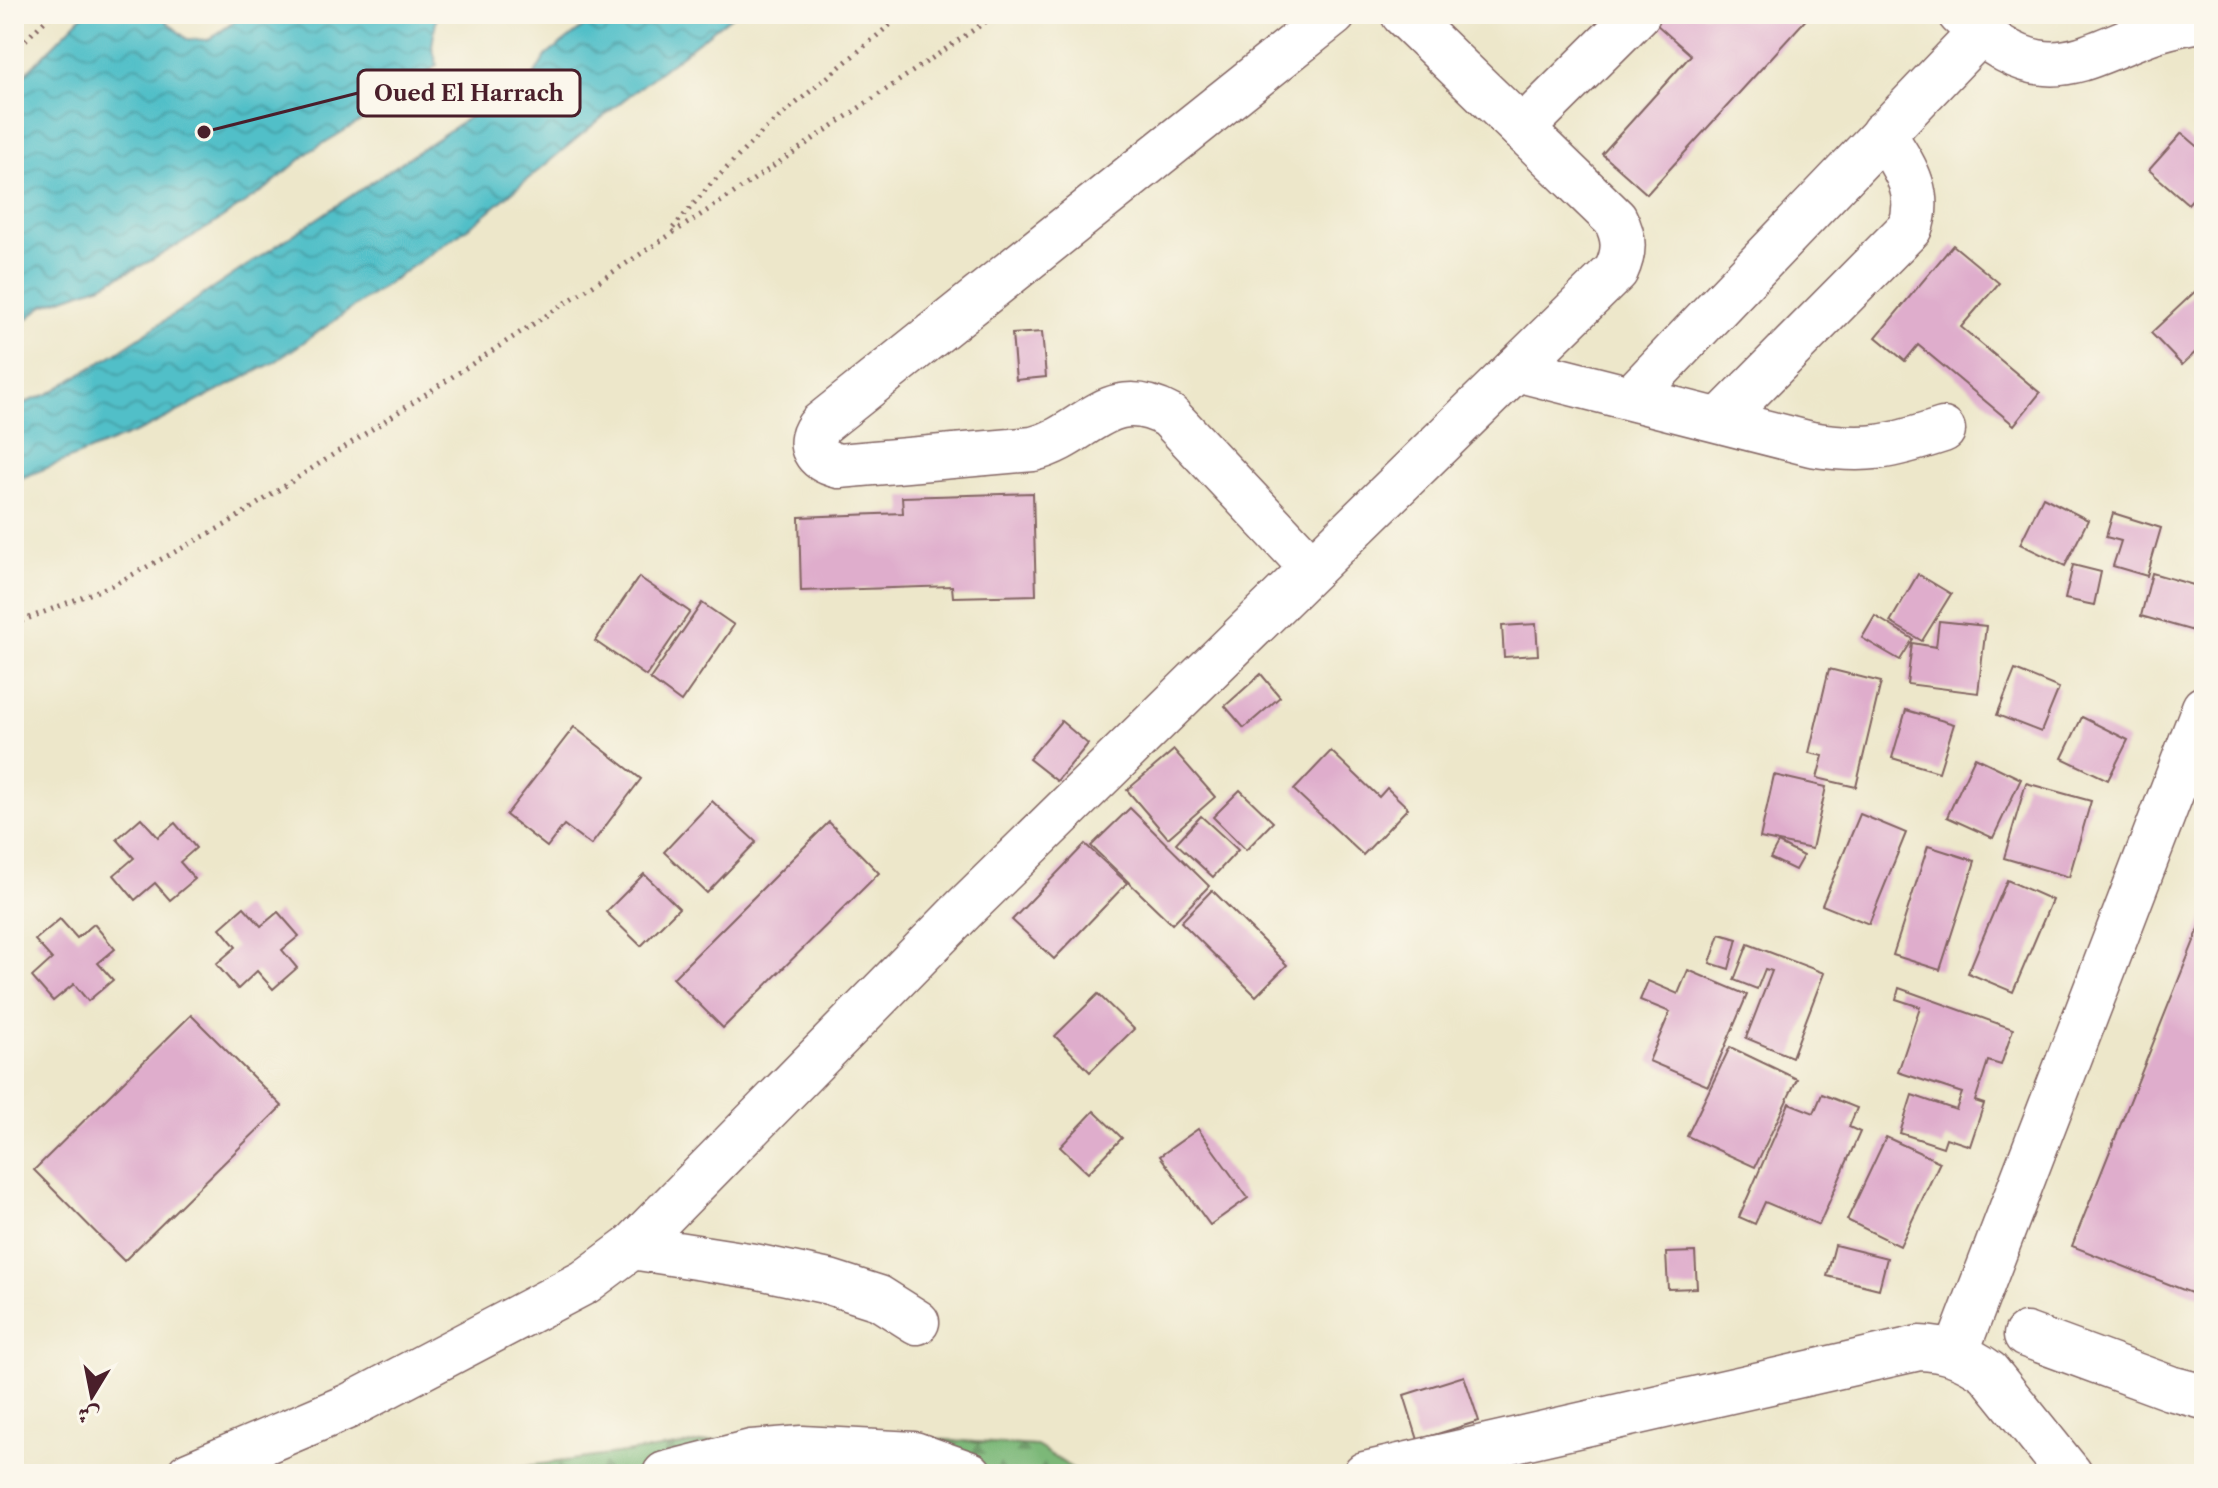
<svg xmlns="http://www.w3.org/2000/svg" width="2218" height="1488" font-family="'Libre Caslon Text',Amiri,serif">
  <defs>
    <pattern id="forest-firs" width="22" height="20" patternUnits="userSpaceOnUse" patternTransform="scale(2)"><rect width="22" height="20" fill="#7bb878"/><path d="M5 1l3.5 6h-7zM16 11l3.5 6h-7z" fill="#679563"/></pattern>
    <pattern id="water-waves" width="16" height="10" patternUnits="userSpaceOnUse" patternTransform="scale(2)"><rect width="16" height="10" fill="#51bfc8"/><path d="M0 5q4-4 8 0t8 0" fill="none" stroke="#459ba3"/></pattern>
  </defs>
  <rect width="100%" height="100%" fill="#fbf7ec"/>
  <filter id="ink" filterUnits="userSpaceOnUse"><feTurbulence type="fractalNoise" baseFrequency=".0125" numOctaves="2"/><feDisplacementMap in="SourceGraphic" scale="16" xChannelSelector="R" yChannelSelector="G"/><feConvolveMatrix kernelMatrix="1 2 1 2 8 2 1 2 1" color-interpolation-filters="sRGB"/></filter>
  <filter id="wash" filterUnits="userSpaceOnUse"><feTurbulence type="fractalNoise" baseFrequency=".006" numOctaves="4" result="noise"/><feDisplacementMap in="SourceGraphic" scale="32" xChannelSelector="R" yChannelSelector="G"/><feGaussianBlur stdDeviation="1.8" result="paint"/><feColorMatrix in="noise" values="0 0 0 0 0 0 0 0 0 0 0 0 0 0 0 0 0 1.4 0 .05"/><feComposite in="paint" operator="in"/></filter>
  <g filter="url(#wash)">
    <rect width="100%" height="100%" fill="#ede7ca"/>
    <path fill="url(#forest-firs)" stroke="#626c52" stroke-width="2" d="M796,1430L1037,1446L1081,1474H467Z"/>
    <g fill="url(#water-waves)" stroke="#4e6f7a" stroke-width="2">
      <path d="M84,14H169L166,21L187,39L208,40L245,14H437L432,46L437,65L402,96L309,152L267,188L212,225L150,261L102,285L44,305L14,330V85Z"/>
      <path d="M600,14H734L616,106L476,222L275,362L144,429L14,481V407L48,394L116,353L483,108L504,101L530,82L546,56Z"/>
    </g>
    <g id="blocks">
      <g fill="#dfadcc">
        <path d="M1665,14H1811L1647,194L1602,154L1691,55L1656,24Z"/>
        <path d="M2182,133L2204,152V186L2188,204L2149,170Z"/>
        <path d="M1953,245L1999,283L1961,327L2040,393L2014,425L1918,345L1905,361L1876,337Z"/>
        <path d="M2204,283V344L2182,365L2151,333Z"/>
        <path d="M1042,332L1046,377L1016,380L1012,334Z"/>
        <path d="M1033,493L1036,595L953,597L952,586L801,591L799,517L903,513L902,497Z"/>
        <path d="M2043,497L2088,520L2065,566L2020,544Z"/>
        <path d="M2113,513L2161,528L2147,576L2113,566L2121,541L2106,537Z"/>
        <path d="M2073,565L2101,572L2094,605L2065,599Z"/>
        <path d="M2152,573L2204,588V634L2141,616Z"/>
        <path d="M1918,574L1951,594L1922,641L1890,622Z"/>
        <path d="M639,577L690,612L646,676L595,641Z"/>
        <path d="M702,603L734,625L681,702L650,679Z"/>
        <path d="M1875,616L1913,639L1900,660L1862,638Z"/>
        <path d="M1939,621L1986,626L1978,693L1907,684L1912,643L1936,647Z"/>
        <path d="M1536,624L1538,655L1504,657L1502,626Z"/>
        <path d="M1829,669L1881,682L1856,787L1817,778L1823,756L1809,753Z"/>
        <path d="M2015,670L2059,688L2041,732L1997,715Z"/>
        <path d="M1261,674L1280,697L1244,728L1225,706Z"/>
        <path d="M1906,710L1954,724L1939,772L1892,758Z"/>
        <path d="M2082,717L2128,740L2108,780L2062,758Z"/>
        <path d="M1061,721L1088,744L1057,781L1029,759Z"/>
        <path d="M574,727L641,779L591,845L564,825L547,847L506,815Z"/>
        <path d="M1174,750L1215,797L1168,838L1127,790Z"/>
        <path d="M1331,751L1379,797L1387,788L1408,808L1363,855L1294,790Z"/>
        <path d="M1975,757L2021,779L1993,838L1947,817Z"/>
        <path d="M1774,775L1826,787L1812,849L1760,838Z"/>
        <path d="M2026,783L2091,801L2069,877L2004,858Z"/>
        <path d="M1240,790L1273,822L1246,850L1213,817Z"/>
        <path d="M712,801L756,842L707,893L664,852Z"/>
        <path d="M1130,808L1209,886L1172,924L1091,846Z"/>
        <path d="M1860,814L1906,833L1869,924L1822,905Z"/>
        <path d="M1201,816L1238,850L1213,877L1176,843Z"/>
        <path d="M141,818L158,837L175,823L196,848L180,862L195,879L170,900L155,883L135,900L114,875L134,858L117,839Z"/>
        <path d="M829,822L879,873L723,1028L673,978Z"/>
        <path d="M1778,843L1803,856L1795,870L1770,858Z"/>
        <path d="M1085,844L1127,883L1054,959L1012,920Z"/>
        <path d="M1928,846L1975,861L1940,970L1893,955Z"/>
        <path d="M644,874L679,908L641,946L606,912Z"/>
        <path d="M2007,880L2052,900L2013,992L1968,973Z"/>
        <path d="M1212,890L1287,965L1256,996L1181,922Z"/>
        <path d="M244,907L261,926L278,912L299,936L282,950L297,968L273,989L257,971L238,989L216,964L236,947L220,928Z"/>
        <path d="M2204,916V1298L2072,1246Z"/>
        <path d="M60,919L77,938L94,924L115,949L98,963L113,980L88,1001L74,984L53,1001L32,977L52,959L35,940Z"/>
        <path d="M1720,934L1737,939L1729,969L1710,963Z"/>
        <path d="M1748,944L1824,973L1792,1057L1746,1038L1772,971L1765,969L1757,989L1734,980Z"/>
        <path d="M1688,970L1747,995L1708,1086L1649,1061L1670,1012L1640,1000L1648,981L1678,994Z"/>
        <path d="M1899,988L2013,1029L2001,1065L1988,1061L1975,1101L1984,1104L1970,1146L1946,1138L1943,1147L1900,1133L1912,1095L1956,1110L1962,1093L1898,1072L1920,1007L1896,999Z"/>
        <path d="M1098,994L1134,1029L1090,1072L1055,1036Z"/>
        <path d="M191,1015L282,1106L124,1261L34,1170Z"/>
        <path d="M1730,1047L1797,1079L1755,1167L1687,1136Z"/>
        <path d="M1822,1094L1857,1108L1849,1127L1860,1132L1819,1225L1765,1202L1755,1224L1739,1217L1789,1103L1814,1113Z"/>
        <path d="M1094,1111L1122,1138L1088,1173L1060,1147Z"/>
        <path d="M1198,1129L1248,1198L1210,1225L1160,1156Z"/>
        <path d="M1886,1137L1940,1162L1900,1246L1847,1220Z"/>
        <path d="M1835,1245L1887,1258L1879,1289L1827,1276Z"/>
        <path d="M1695,1252L1697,1288L1668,1289L1666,1253Z"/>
        <path d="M1464,1376L1479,1421L1418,1440L1404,1395Z"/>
      </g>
    </g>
  </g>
  <g filter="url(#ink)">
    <use href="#blocks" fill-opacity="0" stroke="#836563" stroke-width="2"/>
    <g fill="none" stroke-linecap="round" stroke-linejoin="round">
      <defs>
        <g id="minor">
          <path d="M1960,14C2062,116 2098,30 2204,20"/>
          <path d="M1522,129L1638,14"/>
          <path d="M1516,369L1811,444C1867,453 1891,447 1943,430"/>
          <path d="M1632,397L1979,34"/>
          <path d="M1720,420L1910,228C1924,191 1902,164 1883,133"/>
          <path d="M1312,568L1169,416C1108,382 1087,436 1033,449L839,466C816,461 803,444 821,424L1334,14"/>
          <path d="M632,1247L754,1266L829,1282L879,1298L917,1322"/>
          <path d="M2026,1335L2170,1388L2204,1397"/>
          <path d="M1956,1353L2204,708"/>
          <path d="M189,1474L349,1406L585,1282L632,1247L964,909L1616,271C1625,252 1625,238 1615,219L1403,14"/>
          <path d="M665,1474L751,1452L802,1448L914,1454L970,1474"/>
          <path d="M1365,1474L1919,1348C1946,1349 1966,1356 1988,1372L2070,1474"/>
        </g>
      </defs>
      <use href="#minor" stroke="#836563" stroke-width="47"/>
      <g stroke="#836563" stroke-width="5" stroke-dasharray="2 6" stroke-linecap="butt">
        <path d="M14,51L52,14"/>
        <path d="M673,228L710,185L764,130L903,14"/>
        <path d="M14,624L115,584L225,525L728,197L997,14"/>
      </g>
      <use href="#minor" stroke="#fff" stroke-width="44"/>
    </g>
  </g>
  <path fill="none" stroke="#4a1f2b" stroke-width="3" d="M204 132L358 93"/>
  <circle fill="#4a1f2b" stroke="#fbf7ec" stroke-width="3" cx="204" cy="132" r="8"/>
  <rect fill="#fbf7ec" stroke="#4a1f2b" stroke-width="3" x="358" y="70" width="222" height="46" rx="8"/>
  <g font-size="22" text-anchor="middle" font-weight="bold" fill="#4a1f2b">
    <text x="469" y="101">Oued El Harrach</text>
  </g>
  <rect width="2218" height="1488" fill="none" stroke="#fbf7ec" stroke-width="48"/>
  <g transform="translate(92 1396) rotate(190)" stroke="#fbf7ec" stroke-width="6" paint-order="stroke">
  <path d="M0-6L14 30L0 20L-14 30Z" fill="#4a1f2b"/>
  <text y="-12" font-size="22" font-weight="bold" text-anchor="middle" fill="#4a1f2b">ش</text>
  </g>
</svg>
